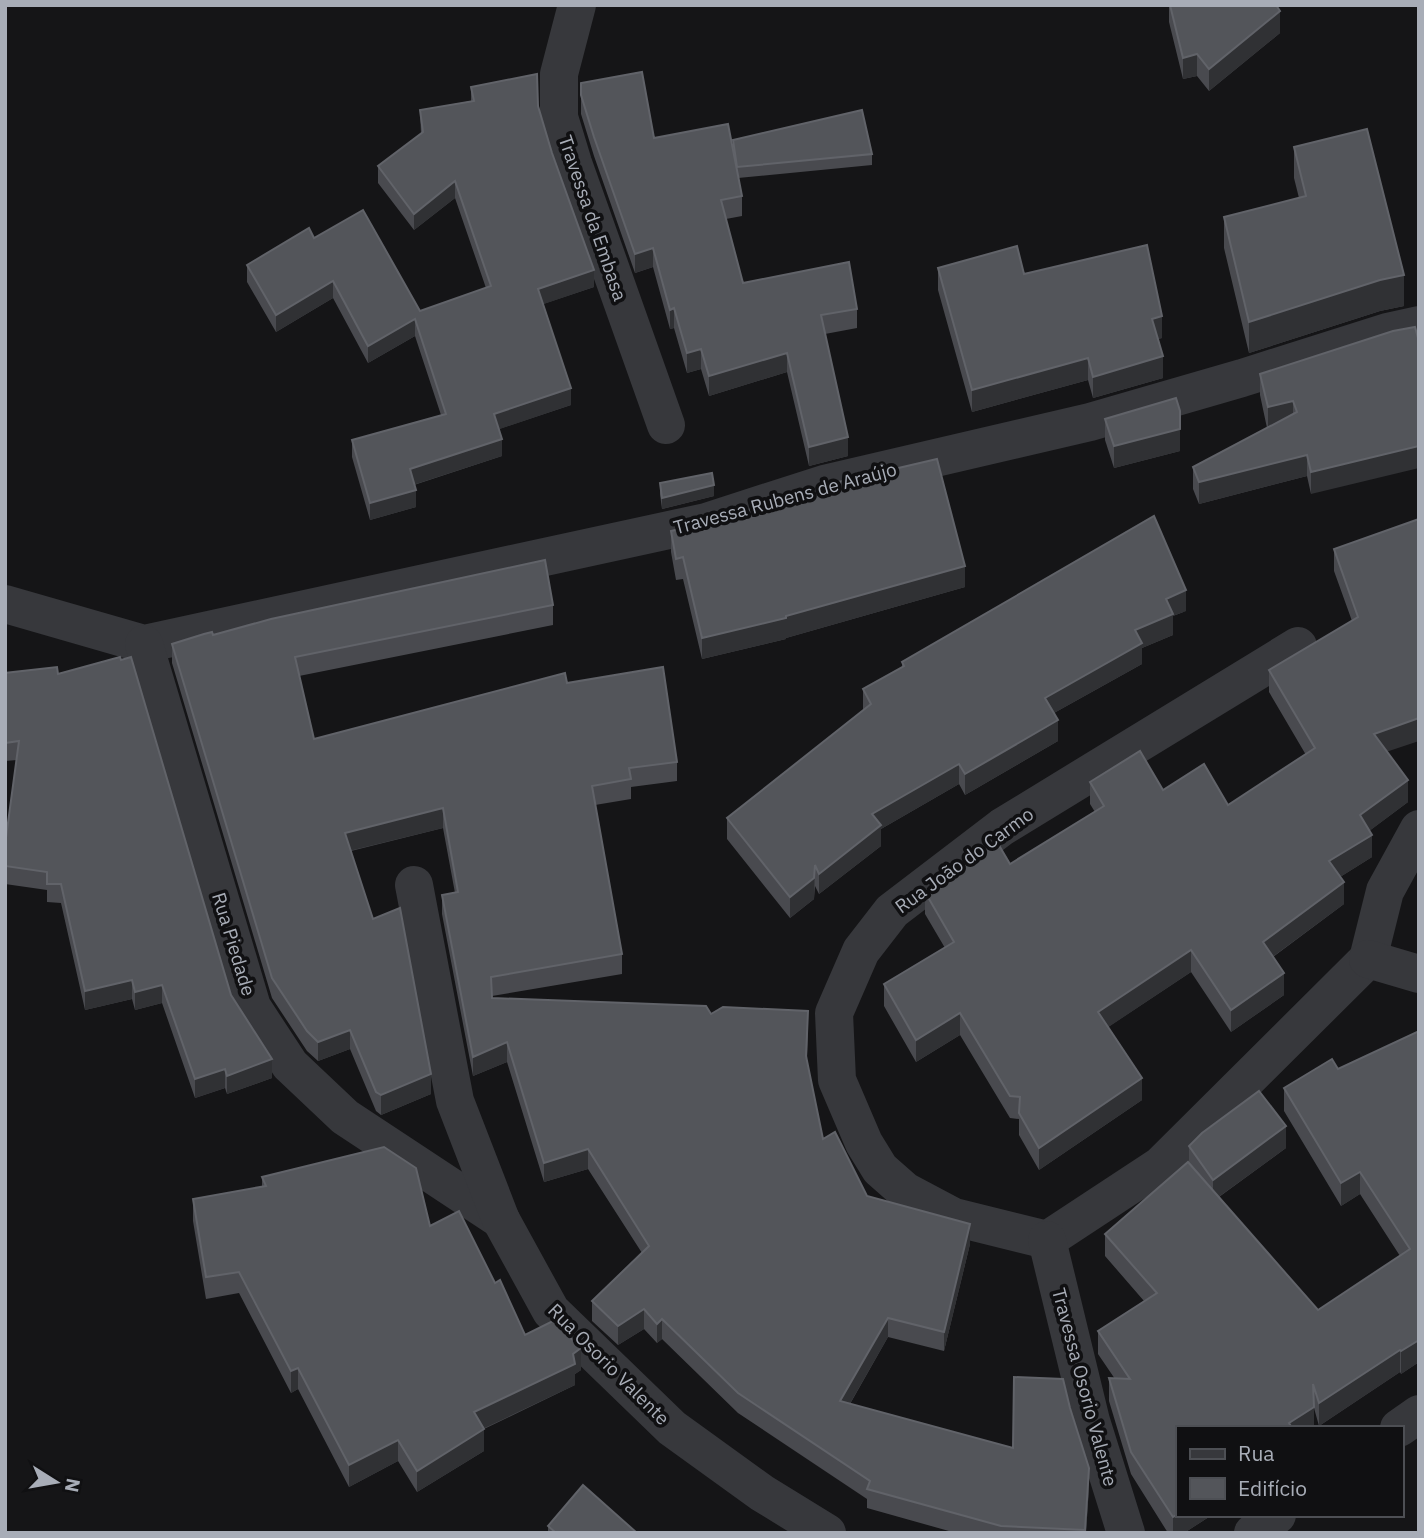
<svg xmlns="http://www.w3.org/2000/svg" width="1424" height="1538" font-family="'IBM Plex Sans',sans-serif">
  <rect width="100%" height="100%" fill="#151517"/>
  <g fill="none" stroke-linecap="round" stroke-linejoin="round">
    <g stroke="#37383c" stroke-width="38">
      <path d="M577,5L559,74V117L573,163L666,425"/>
      <path d="M5,604L144,644L706,522L824,484L1090,422L1242,378L1387,332L1419,325"/>
      <path d="M144,644L252,1007L290,1065L345,1117L501,1220"/>
      <path d="M1298,646L1002,827L892,911L861,951L834,1013L837,1080L864,1143L880,1169L905,1191L954,1217L1047,1240L1161,1165L1368,959"/>
      <path d="M414,885L455,1101L501,1220L551,1311L672,1428L762,1493L827,1533"/>
      <path d="M1368,959L1385,891L1419,829"/>
      <path d="M1368,959L1419,974"/>
      <path d="M1047,1240L1091,1421L1126,1533"/>
      <path d="M1399,1428L1419,1414"/>
      <path d="M1253,1533L1277,1515"/>
    </g>
  </g>
  <g fill="#494a4f">
    <path d="M1169,5H1276L1280,33L1209,91L1197,76L1183,79L1169,22Z"/>
    <path d="M581,83L654,138L733,149V140L872,154V165L738,178L742,196V216L726,219L743,283L857,309V328L825,334L848,456L809,466L787,372L709,396L701,369L687,373L674,328L670,329L653,267L635,273L594,156L581,114Z"/>
    <path d="M471,87L538,106L594,287L543,304L571,405L499,429L502,456L414,485L416,507L370,520L352,457V440L441,415L415,336L368,363L333,298L276,332L247,282V265L314,238L420,311L486,288L455,198L414,230L378,183V166L421,134L420,110L471,101Z"/>
    <path d="M1294,147L1404,306L1380,311L1249,353L1224,248V217L1299,198L1294,178Z"/>
    <path d="M938,268L1024,274L1162,338L1158,339L1163,378L1093,398L1088,380L972,412L938,290Z"/>
    <path d="M1393,331L1311,494L1307,476L1199,504L1193,489V467L1267,428L1260,395V374Z"/>
    <path d="M1105,419L1180,451L1114,468L1105,440Z"/>
    <path d="M660,483L714,496L662,509L660,494Z"/>
    <path d="M1419,519L1387,752L1408,802L1369,831L1372,857L1340,877L1344,904L1273,957L1284,995L1231,1032L1191,972L1108,1027L1142,1100L1039,1170L1019,1135V1119L1010,1118L960,1035L916,1062L884,1006V984L945,948L925,914V892L1010,864L1095,812L1090,804V782L1163,790L1228,805L1306,755L1269,692V670L1352,621L1334,571V549Z"/>
    <path d="M671,531L965,587L786,638V639L702,659L683,579L676,580L671,552Z"/>
    <path d="M553,605V625L299,676L314,739L567,683L677,762V781L631,787V799L595,805L622,954V974L492,996V998L711,1014L808,1030L807,1060L823,1139L867,1196L970,1244L944,1351L888,1337L850,1404L1089,1487L1086,1533H956L867,1508V1499L738,1413L662,1339L657,1343L644,1329L618,1345L592,1321V1301L642,1253L588,1169L544,1182L507,1062L473,1076L442,914V895L455,893L443,828L351,851L373,919L431,1094L381,1115L376,1111L350,1049L318,1061L307,1051L272,998L172,663V644L213,635Z"/>
    <path d="M1186,611L1173,616V635L1142,648V664L1054,713L1058,741L965,795L959,784L881,829V846L819,894L815,886L814,899L790,918L727,839V818L863,710V689L902,667V662Z"/>
    <path d="M5,673L58,674L231,995L272,1078L227,1094L225,1088L195,1098L162,1003L135,1010L132,999L85,1010L61,903L47,902V890L5,884V845L17,760L5,761Z"/>
    <path d="M1419,1031V1362L1401,1374L1400,1372L1319,1426L1314,1408V1428L1177,1515H1212L1184,1533H1168L1131,1474L1109,1401V1378L1115,1379L1098,1354V1331L1144,1301L1105,1256V1234L1189,1163V1146L1286,1148L1219,1197L1318,1310L1400,1256L1360,1194L1341,1206L1284,1111V1088L1338,1069Z"/>
    <path d="M262,1177L430,1226L495,1283L525,1335L581,1370L575,1374V1385L484,1429V1451L417,1492L398,1461L349,1487L298,1389L291,1393L239,1293L206,1299L193,1221V1199L262,1187Z"/>
    <path d="M548,1526L637,1533H548Z"/>
  </g>
  <g fill="#303134">
    <path d="M1280,11V33L1209,91V69Z"/>
    <path d="M1197,54V76L1183,79V58Z"/>
    <path d="M455,181V198L414,230V214Z"/>
    <path d="M653,248V267L635,273V254Z"/>
    <path d="M594,270V287L538,306V289Z"/>
    <path d="M1404,275V306L1380,311L1249,353V322L1380,280Z"/>
    <path d="M333,281V298L276,332V315Z"/>
    <path d="M674,308V328L670,329V310Z"/>
    <path d="M1162,316V338L1152,340V319Z"/>
    <path d="M415,319V336L368,363V346Z"/>
    <path d="M701,349V369L687,373V353Z"/>
    <path d="M787,353V372L709,396V376Z"/>
    <path d="M1163,356V378L1093,398V377Z"/>
    <path d="M1088,358V380L972,412V390Z"/>
    <path d="M571,388V405L494,431V414Z"/>
    <path d="M1293,401V423L1268,429V407Z"/>
    <path d="M1180,429V451L1114,468V446Z"/>
    <path d="M848,437V456L809,466V447Z"/>
    <path d="M502,439V456L410,486V469Z"/>
    <path d="M1419,446V468L1311,494V472Z"/>
    <path d="M1307,455V476L1199,504V482Z"/>
    <path d="M714,485V496L662,509V498Z"/>
    <path d="M416,490V507L370,520V503Z"/>
    <path d="M965,566V587L786,638V639L702,659V638L786,616Z"/>
    <path d="M1186,590V611L1173,616V635L1142,648V664L1045,718V698L1135,630L1166,599Z"/>
    <path d="M1419,718V741L1374,756V734Z"/>
    <path d="M1058,720V741L965,795V774Z"/>
    <path d="M959,764V784L881,829V846L819,894V874L872,814Z"/>
    <path d="M1408,780V802L1360,838V815Z"/>
    <path d="M443,808V828L345,852V833Z"/>
    <path d="M1372,835V857L1329,884V861Z"/>
    <path d="M815,865L814,899L790,918V897Z"/>
    <path d="M1344,882V904L1263,964V942Z"/>
    <path d="M1191,950V972L1098,1034V1012Z"/>
    <path d="M1284,973V995L1231,1032V1010Z"/>
    <path d="M132,980V999L85,1010V991Z"/>
    <path d="M162,985V1003L135,1010V992Z"/>
    <path d="M960,1013V1035L916,1062V1040Z"/>
    <path d="M350,1030V1049L318,1061V1042Z"/>
    <path d="M507,1042V1062L473,1076V1057Z"/>
    <path d="M272,1059V1078L227,1094V1076Z"/>
    <path d="M225,1069V1088L195,1098V1079Z"/>
    <path d="M431,1074V1094L381,1115V1095Z"/>
    <path d="M1142,1078V1100L1039,1170V1148Z"/>
    <path d="M1286,1126V1148L1213,1201V1180Z"/>
    <path d="M588,1149V1169L544,1182V1163Z"/>
    <path d="M1360,1172V1194L1341,1206V1183Z"/>
    <path d="M970,1224V1244L944,1351V1332Z"/>
    <path d="M644,1309V1329L618,1345V1326Z"/>
    <path d="M888,1318V1337L840,1421V1401Z"/>
    <path d="M662,1319V1339L657,1343V1324Z"/>
    <path d="M1419,1340V1362L1401,1374V1351Z"/>
    <path d="M581,1348V1370L575,1374V1385L474,1433V1412Z"/>
    <path d="M1400,1350V1372L1319,1426V1403Z"/>
    <path d="M298,1368V1389L291,1393V1371Z"/>
    <path d="M1314,1407V1428H1289V1423Z"/>
    <path d="M484,1429V1451L417,1492V1471Z"/>
    <path d="M398,1440V1461L349,1487V1465Z"/>
    <path d="M1089,1468V1487L1086,1533H1085Z"/>
    <path d="M1177,1515H1212L1184,1533H1173V1517Z"/>
  </g>
  <g fill="#53555a" stroke="#616369" stroke-width="2">
    <path d="M1170,5H1276L1280,11L1209,69L1197,54L1183,58Z"/>
    <path d="M642,72L654,138L728,124L742,196L721,200L743,283L849,262L857,309L821,315L848,437L809,447L787,353L709,376L701,349L687,353L674,308L670,310L653,248L635,254L594,137L581,95V83Z"/>
    <path d="M537,74L538,106L552,153L594,270L538,289L571,388L494,414L502,439L410,469L416,490L370,503L352,440L446,414L415,319L368,346L333,281L276,315L247,265L309,228L314,238L363,210L420,311L491,286L455,181L414,214L378,166L423,132L420,110L474,101L471,87Z"/>
    <path d="M862,110L872,154L737,167L733,140Z"/>
    <path d="M1367,129L1404,275L1380,280L1249,322L1224,217L1306,196L1294,147Z"/>
    <path d="M1147,245L1162,316L1152,319L1163,356L1093,377L1088,358L972,390L938,268L1017,246L1024,274Z"/>
    <path d="M1415,327L1418,338H1419V446L1311,472L1307,455L1199,482L1193,467L1297,412L1293,401L1268,407L1260,374L1393,331Z"/>
    <path d="M1176,398L1180,411V429L1114,446L1105,419Z"/>
    <path d="M937,459L965,566L786,616V618L702,638L683,557L676,559L671,531L713,521L794,495L819,489V487L830,484Z"/>
    <path d="M712,473L714,485L662,498L660,483Z"/>
    <path d="M1154,516L1186,590L1166,599L1173,614L1135,630L1142,643L1045,698L1058,720L965,774L959,764L872,814L881,825L819,874L815,865L814,878L790,897L727,818L871,704L863,689L904,666L902,662Z"/>
    <path d="M1419,519V718L1374,734L1408,780L1360,815L1372,835L1329,861L1344,882L1263,942L1284,973L1231,1010L1191,950L1098,1012L1142,1078L1039,1148L1019,1113L1020,1097L1010,1096L960,1013L916,1040L884,984L954,942L925,892L961,864L997,842L1010,864L1104,806L1090,782L1140,751L1163,790L1204,764L1228,805L1315,748L1269,670L1358,617L1334,549Z"/>
    <path d="M545,560L553,605L295,657L314,739L565,673L567,683L663,667L677,762L629,768L631,779L592,786L622,954L491,977L492,998L706,1006L711,1014L723,1007L808,1011L806,1056L823,1139L835,1132L867,1196L970,1224L944,1332L888,1318L840,1401L1013,1448L1014,1377L1063,1379L1070,1408L1089,1468L1085,1530L1001,1526L867,1489L870,1481L738,1393L662,1319L657,1324L644,1309L618,1326L592,1301L649,1246L588,1149L544,1163L507,1042L473,1057L442,895L458,892L443,808L345,833L373,919L400,908L431,1074L381,1095L376,1092L350,1030L318,1042L307,1031L272,978L172,644L204,634L212,632L213,635L271,619Z"/>
    <path d="M120,657L121,660L131,657L231,995L272,1059L227,1076L225,1069L195,1079L162,985L135,992L132,980L85,991L61,884H47V872L5,866V845L19,741L5,743V673L57,667L58,674Z"/>
    <path d="M1419,1031V1340L1401,1351L1400,1350L1319,1403L1313,1384L1314,1407L1289,1423L1292,1428H1177V1515L1173,1517L1131,1452L1109,1378L1130,1379L1098,1331L1157,1293L1105,1234L1188,1162L1318,1310L1410,1249L1360,1172L1341,1183L1284,1088L1332,1059L1338,1069Z"/>
    <path d="M1259,1091L1286,1126L1213,1180L1189,1146L1202,1133Z"/>
    <path d="M384,1147L416,1168L430,1226L459,1211L495,1283L500,1280L525,1335L553,1321L581,1348L573,1354L575,1364L474,1412L484,1429L417,1471L398,1440L349,1465L298,1368L291,1371L239,1272L206,1277L193,1199L266,1186L262,1177Z"/>
    <path d="M583,1485L637,1533H556L548,1526Z"/>
  </g>
  <g text-anchor="middle" stroke-width="7" stroke-linejoin="round" paint-order="stroke">
    <g font-size="19" fill="#a8adb7" stroke="#101012">
      <text transform="translate(593 218) rotate(71)" y="7">Travessa da Embasa</text>
      <text transform="translate(785 498) rotate(-15)" y="7">Travessa Rubens de Araújo</text>
      <text transform="translate(964 860) rotate(-36)" y="7">Rua João do Carmo</text>
      <text transform="translate(234 944) rotate(73)" y="7">Rua Piedade</text>
      <text transform="translate(609 1364) rotate(45)" y="7">Rua Osorio Valente</text>
      <text transform="translate(1085 1387) rotate(75)" y="7">Travessa Osorio Valente</text>
    </g>
  </g>
  <rect width="1424" height="1538" fill="none" stroke="#a8adb7" stroke-width="14"/>
  <rect x="1176" y="1426" width="228" height="91" fill="#101012" stroke="#4d4f54" stroke-width="2"/>
  <rect x="1190" y="1449" width="35" height="10" fill="#37383c" stroke="#4d4f54" stroke-width="2"/>
  <text x="1238" y="1461" font-size="21" fill="#a8adb7">Rua</text>
  <rect x="1190" y="1478" width="35" height="21" fill="#53555a" stroke="#4d4f54" stroke-width="2"/>
  <text x="1238" y="1496" font-size="21" fill="#a8adb7">Edifício</text>
  <g transform="translate(56 1482) rotate(101)" stroke="#101012" stroke-width="5" paint-order="stroke">
  <path d="M0-5L12 26L0 18L-12 26Z" fill="#a8adb7"/>
  <text y="-10" font-size="19" font-weight="bold" text-anchor="middle" fill="#a8adb7">N</text>
  </g>
</svg>
